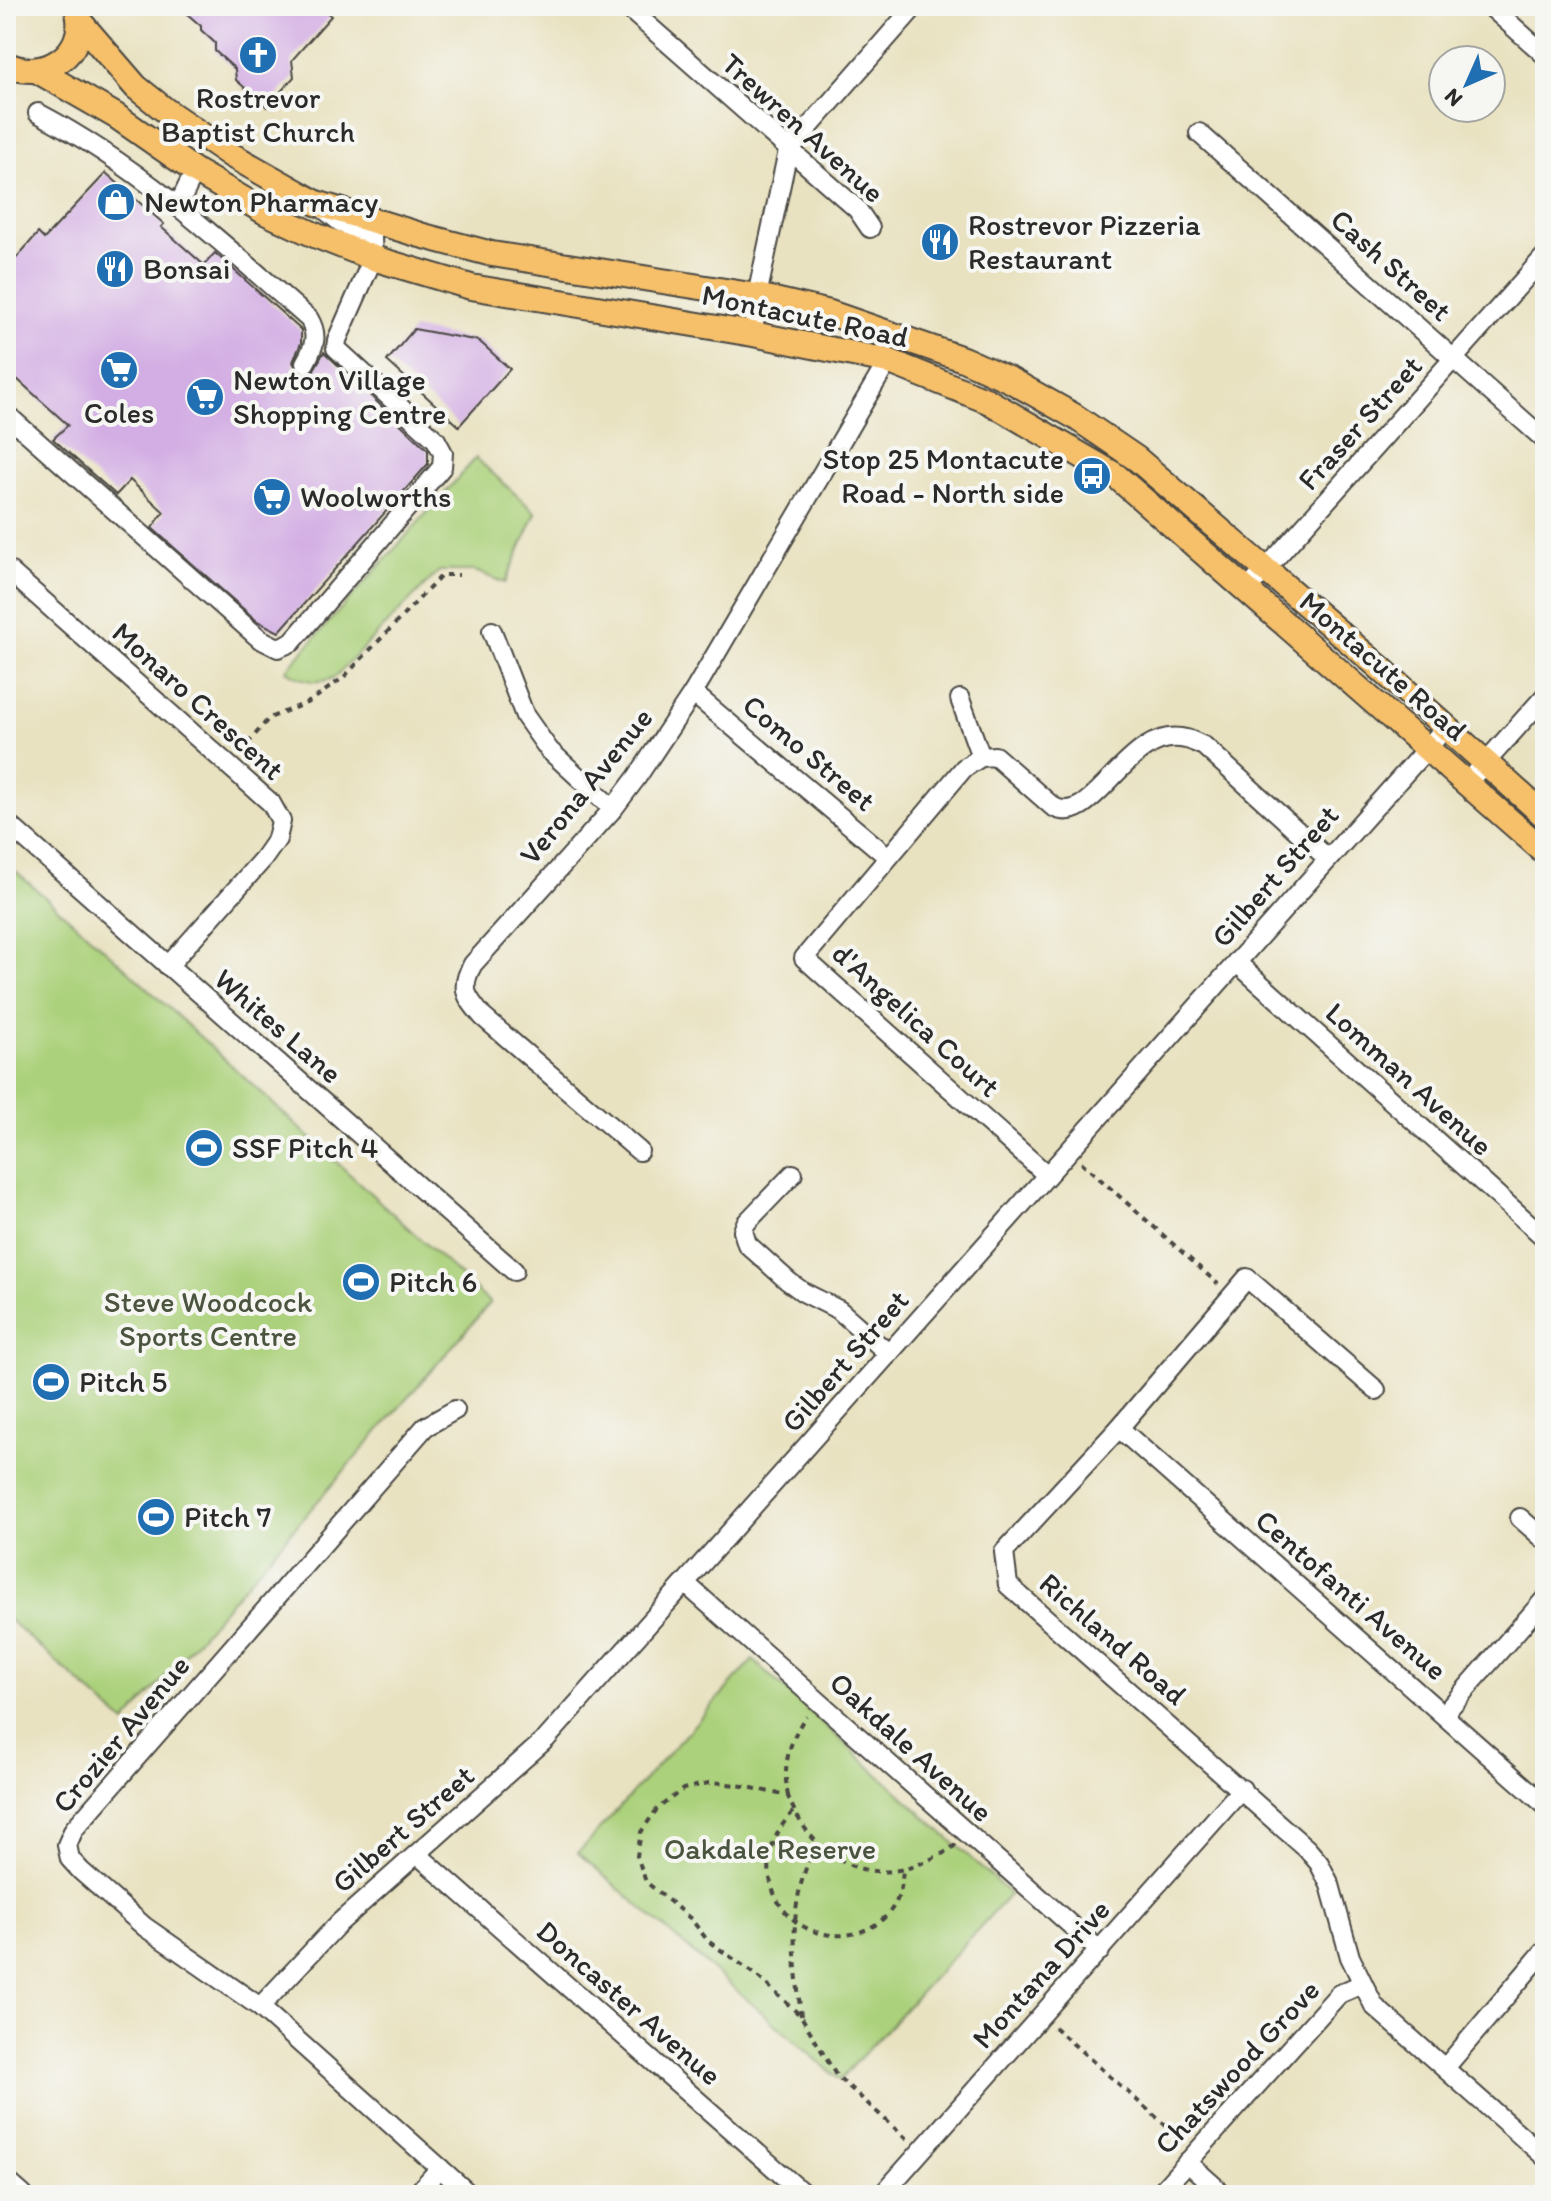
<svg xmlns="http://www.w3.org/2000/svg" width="1551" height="2201" font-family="Itim,sans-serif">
  <rect width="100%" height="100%" fill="#f6f6f2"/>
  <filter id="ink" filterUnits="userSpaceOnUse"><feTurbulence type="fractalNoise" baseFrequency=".0125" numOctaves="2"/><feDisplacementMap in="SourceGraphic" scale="16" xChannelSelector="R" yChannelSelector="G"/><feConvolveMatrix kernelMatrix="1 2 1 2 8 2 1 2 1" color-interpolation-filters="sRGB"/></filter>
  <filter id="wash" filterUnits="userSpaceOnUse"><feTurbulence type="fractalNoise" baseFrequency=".006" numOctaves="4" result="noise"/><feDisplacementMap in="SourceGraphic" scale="32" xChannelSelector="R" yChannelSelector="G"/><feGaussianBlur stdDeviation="1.8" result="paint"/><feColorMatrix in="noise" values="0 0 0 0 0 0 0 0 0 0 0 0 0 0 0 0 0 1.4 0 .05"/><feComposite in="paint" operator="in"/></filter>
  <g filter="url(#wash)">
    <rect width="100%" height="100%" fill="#e9e2c1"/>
    <g fill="#acd17b" stroke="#6c7e53" stroke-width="2">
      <path d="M476,458L536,513L505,583L475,571H439L335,677C319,685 300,681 286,670Z"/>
      <path d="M6,863L111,955L490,1303L125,1723L6,1617Z"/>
      <path d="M753,1660L1010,1894L840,2080L578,1853Z"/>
    </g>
    <g id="blocks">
      <g fill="#d3aee4">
        <path d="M178,6H320L331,16L292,60L294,77L267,107L236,80L235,69L215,51V43L201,30V26Z"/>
        <path d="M106,173L164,224L161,227L204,265L215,253L301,330V343L293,362L299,373H312L324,352L428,450V464L279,632L257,621L152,528L164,512L130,480L116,495L53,439L68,425L6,369V270L38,233L44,239Z"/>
        <path d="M414,329L479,341L510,369L459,426L387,361Z"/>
      </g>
    </g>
  </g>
  <g filter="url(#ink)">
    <use href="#blocks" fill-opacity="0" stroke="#484642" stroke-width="2"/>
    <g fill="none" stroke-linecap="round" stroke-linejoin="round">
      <defs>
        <g id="minor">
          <path d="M626,6L857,209L870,228"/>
          <path d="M1490,6L1545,55"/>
          <path d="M38,113C139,166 224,244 309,319C319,336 314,347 305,363"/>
          <path d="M1199,133L1545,440"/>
          <path d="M178,206L195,171"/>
          <path d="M753,334L757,296L788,151L915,6"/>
          <path d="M6,414L260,639L278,648L292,642L442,467L443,453L436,440L336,348L337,340L373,258L372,238L340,222L325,210"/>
          <path d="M6,568L271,803L281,821L277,839L263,859L168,966"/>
          <path d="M1248,589L1545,256"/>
          <path d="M492,631L525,716L549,750L613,809"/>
          <path d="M693,693L888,857"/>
          <path d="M960,699L981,757"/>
          <path d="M1467,783L1545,696"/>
          <path d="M6,822L514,1271"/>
          <path d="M1236,962L1545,1238"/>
          <path d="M639,1151L483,1017C466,997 459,988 473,964L613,809L637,777L693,693L888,361"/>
          <path d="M793,1174L746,1223L743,1231L747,1244L788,1281L803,1292L839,1310L889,1354"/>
          <path d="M1047,1175L804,958L964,768L981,757L995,756L1052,806C1093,833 1127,724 1186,739C1192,740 1198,744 1204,746L1327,858"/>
          <path d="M1376,1390L1247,1278L1119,1428L1004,1552L1008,1585L1307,1849L1319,1863L1330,1885L1350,1957L1374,2006L1545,2157"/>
          <path d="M455,1410L425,1427L74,1829L67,1845L70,1859L81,1871L145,1927L260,2007L470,2195"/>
          <path d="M1119,1428L1545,1805"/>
          <path d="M1520,1518L1545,1540"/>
          <path d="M686,1584L1100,1951"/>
          <path d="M1444,1714L1545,1599"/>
          <path d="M417,1854L805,2195"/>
          <path d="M260,2007L339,1923L546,1739L1446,727"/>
          <path d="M1445,2068L1545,1950"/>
          <path d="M1187,2162L1224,2195"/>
          <path d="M6,2180L23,2195"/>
          <path d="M416,2195L440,2168"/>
          <path d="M882,2195L1242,1789"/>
          <path d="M1158,2195L1339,1994L1362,1984"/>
        </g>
        <g id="major">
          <path d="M80,22L136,87L165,110L231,155L316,203L420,235L492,254L757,296L830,313L963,359L1010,380L1074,416L1137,459L1378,666L1545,816"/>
          <path d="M6,64C42,83 88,54 78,12"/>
          <path d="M38,71L116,116L195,171L265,212L317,236L373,258L471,287L753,334L888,361L988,401L1115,475L1545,852"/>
        </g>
      </defs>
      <use href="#minor" stroke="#484642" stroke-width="22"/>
      <use href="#major" stroke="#484642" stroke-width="28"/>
      <g stroke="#484642" stroke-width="4" stroke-dasharray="6 6" stroke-linecap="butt">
        <path d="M240,753L269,718L311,701L344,677L442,575H459"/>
        <path d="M1081,1162L1218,1284"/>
        <path d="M788,1796C782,1766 789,1741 806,1716"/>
        <path d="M793,1812C763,1842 759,1892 795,1921C829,1947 884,1937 899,1895C902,1887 902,1878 903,1870"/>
        <path d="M801,2016C794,1955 786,1901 817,1844"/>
        <path d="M1054,2027L1182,2140"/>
        <path d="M907,2139L836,2075L801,2016L755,1974L708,1941L691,1919L646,1882L637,1856L641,1832L657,1809L683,1789L713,1782L743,1786L788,1796C809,1853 864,1890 924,1862C935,1857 947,1853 956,1844"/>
      </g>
      <use href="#minor" stroke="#fff" stroke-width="18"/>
      <use href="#major" stroke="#f6c06b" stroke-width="24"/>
    </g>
  </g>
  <defs>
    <symbol id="church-disc" viewBox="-11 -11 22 22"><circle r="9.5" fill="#1f6fb2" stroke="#f6f6f2"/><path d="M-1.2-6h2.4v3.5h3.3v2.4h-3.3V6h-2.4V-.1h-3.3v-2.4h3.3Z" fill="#fff"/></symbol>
    <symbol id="shop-disc" viewBox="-11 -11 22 22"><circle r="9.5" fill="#1f6fb2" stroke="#f6f6f2"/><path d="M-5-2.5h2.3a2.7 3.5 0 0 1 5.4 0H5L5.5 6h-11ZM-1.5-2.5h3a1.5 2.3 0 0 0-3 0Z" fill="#fff"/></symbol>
    <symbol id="restaurant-disc" viewBox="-11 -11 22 22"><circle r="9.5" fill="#1f6fb2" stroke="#f6f6f2"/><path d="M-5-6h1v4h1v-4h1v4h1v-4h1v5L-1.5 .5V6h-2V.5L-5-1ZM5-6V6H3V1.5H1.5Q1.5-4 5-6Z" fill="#fff"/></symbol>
    <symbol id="supermarket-disc" viewBox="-11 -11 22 22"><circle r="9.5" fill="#1f6fb2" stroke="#f6f6f2"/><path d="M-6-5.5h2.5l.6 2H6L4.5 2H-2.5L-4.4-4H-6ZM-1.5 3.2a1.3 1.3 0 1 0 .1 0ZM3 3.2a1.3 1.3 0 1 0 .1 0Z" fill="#fff"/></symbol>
    <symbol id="bus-disc" viewBox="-11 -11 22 22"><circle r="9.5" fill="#1f6fb2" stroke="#f6f6f2"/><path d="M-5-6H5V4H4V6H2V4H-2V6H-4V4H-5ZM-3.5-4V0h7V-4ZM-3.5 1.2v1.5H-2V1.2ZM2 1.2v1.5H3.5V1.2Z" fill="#fff"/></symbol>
    <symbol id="stadium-disc" viewBox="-11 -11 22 22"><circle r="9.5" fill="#1f6fb2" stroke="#f6f6f2"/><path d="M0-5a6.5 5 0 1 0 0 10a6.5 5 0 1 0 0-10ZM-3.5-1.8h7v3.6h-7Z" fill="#fff"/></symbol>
  </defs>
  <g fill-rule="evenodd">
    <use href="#church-disc" x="236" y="33" width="44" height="44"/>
    <use href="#shop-disc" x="94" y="180" width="44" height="44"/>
    <use href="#restaurant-disc" x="918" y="220" width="44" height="44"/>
    <use href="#restaurant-disc" x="93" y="247" width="44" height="44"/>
    <use href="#supermarket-disc" x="97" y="348" width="44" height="44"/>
    <use href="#supermarket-disc" x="183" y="375" width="44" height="44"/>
    <use href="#bus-disc" x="1070" y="454" width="44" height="44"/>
    <use href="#supermarket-disc" x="250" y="475" width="44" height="44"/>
    <use href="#stadium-disc" x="182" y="1126" width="44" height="44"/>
    <use href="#stadium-disc" x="339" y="1260" width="44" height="44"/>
    <use href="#stadium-disc" x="29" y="1360" width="44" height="44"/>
    <use href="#stadium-disc" x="134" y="1495" width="44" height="44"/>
  </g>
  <g text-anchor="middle" stroke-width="8" stroke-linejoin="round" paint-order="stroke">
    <g font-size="30" fill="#2b2b2b" stroke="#f6f6f2" text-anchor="start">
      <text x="258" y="108" text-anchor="middle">Rostrevor<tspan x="258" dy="34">Baptist Church</tspan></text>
      <text x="144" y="212">Newton Pharmacy</text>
      <text x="968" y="235">Rostrevor Pizzeria<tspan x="968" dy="34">Restaurant</tspan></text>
      <text x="143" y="279">Bonsai</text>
      <text x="233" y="390">Newton Village<tspan x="233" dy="34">Shopping Centre</tspan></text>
      <text x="119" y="423" text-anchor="middle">Coles</text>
      <text x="1064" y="469" text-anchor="end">Stop 25 Montacute<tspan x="1064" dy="34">Road - North side</tspan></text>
      <text x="300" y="507">Woolworths</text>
      <text x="232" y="1158">SSF Pitch 4</text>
      <text x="389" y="1292">Pitch 6</text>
      <text x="79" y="1392">Pitch 5</text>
      <text x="184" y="1527">Pitch 7</text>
    </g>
    <g font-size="30" fill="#2b2b2b" stroke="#f6f6f2">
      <text transform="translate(803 128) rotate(42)" y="10">Trewren Avenue</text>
      <text transform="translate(1391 265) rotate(42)" y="10">Cash Street</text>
      <text transform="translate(805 316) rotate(12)" y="10">Montacute Road</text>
      <text transform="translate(1360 423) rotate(-48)" y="10">Fraser Street</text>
      <text transform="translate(1383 666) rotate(41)" y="10">Montacute Road</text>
      <text transform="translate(198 701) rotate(42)" y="10">Monaro Crescent</text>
      <text transform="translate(809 753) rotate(40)" y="10">Como Street</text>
      <text transform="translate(586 786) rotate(-51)" y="10">Verona Avenue</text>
      <text transform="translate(1275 876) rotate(-49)" y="10">Gilbert Street</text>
      <text transform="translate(916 1020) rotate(42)" y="10">d'Angelica Court</text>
      <text transform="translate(278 1026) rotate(41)" y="10">Whites Lane</text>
      <text transform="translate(1409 1079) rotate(42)" y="10">Lomman Avenue</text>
      <text transform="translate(845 1361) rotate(-49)" y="10">Gilbert Street</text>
      <text transform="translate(1351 1595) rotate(41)" y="10">Centofanti Avenue</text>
      <text transform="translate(1113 1639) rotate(41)" y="10">Richland Road</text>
      <text transform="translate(121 1734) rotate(-50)" y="10">Crozier Avenue</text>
      <text transform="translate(911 1747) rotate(42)" y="10">Oakdale Avenue</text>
      <text transform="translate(403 1829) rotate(-41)" y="10">Gilbert Street</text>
      <text transform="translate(1041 1974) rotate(-48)" y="10">Montana Drive</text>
      <text transform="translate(629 2003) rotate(41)" y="10">Doncaster Avenue</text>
      <text transform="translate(1237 2067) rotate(-47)" y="10">Chatswood Grove</text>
    </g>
    <g font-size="30" fill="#4b543f" stroke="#f6f6f2">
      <text x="208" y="1312">Steve Woodcock<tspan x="208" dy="34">Sports Centre</tspan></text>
      <text x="770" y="1859">Oakdale Reserve</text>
    </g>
  </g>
  <rect width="1551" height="2201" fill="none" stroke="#f6f6f2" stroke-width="32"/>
  <g transform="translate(1467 84) rotate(225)"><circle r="38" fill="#f6f6f2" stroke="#a5a5a2" stroke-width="2"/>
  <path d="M0-6L14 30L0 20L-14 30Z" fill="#1f6fb2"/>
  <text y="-12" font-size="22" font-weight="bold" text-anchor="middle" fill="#2b2b2b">N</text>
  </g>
</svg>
